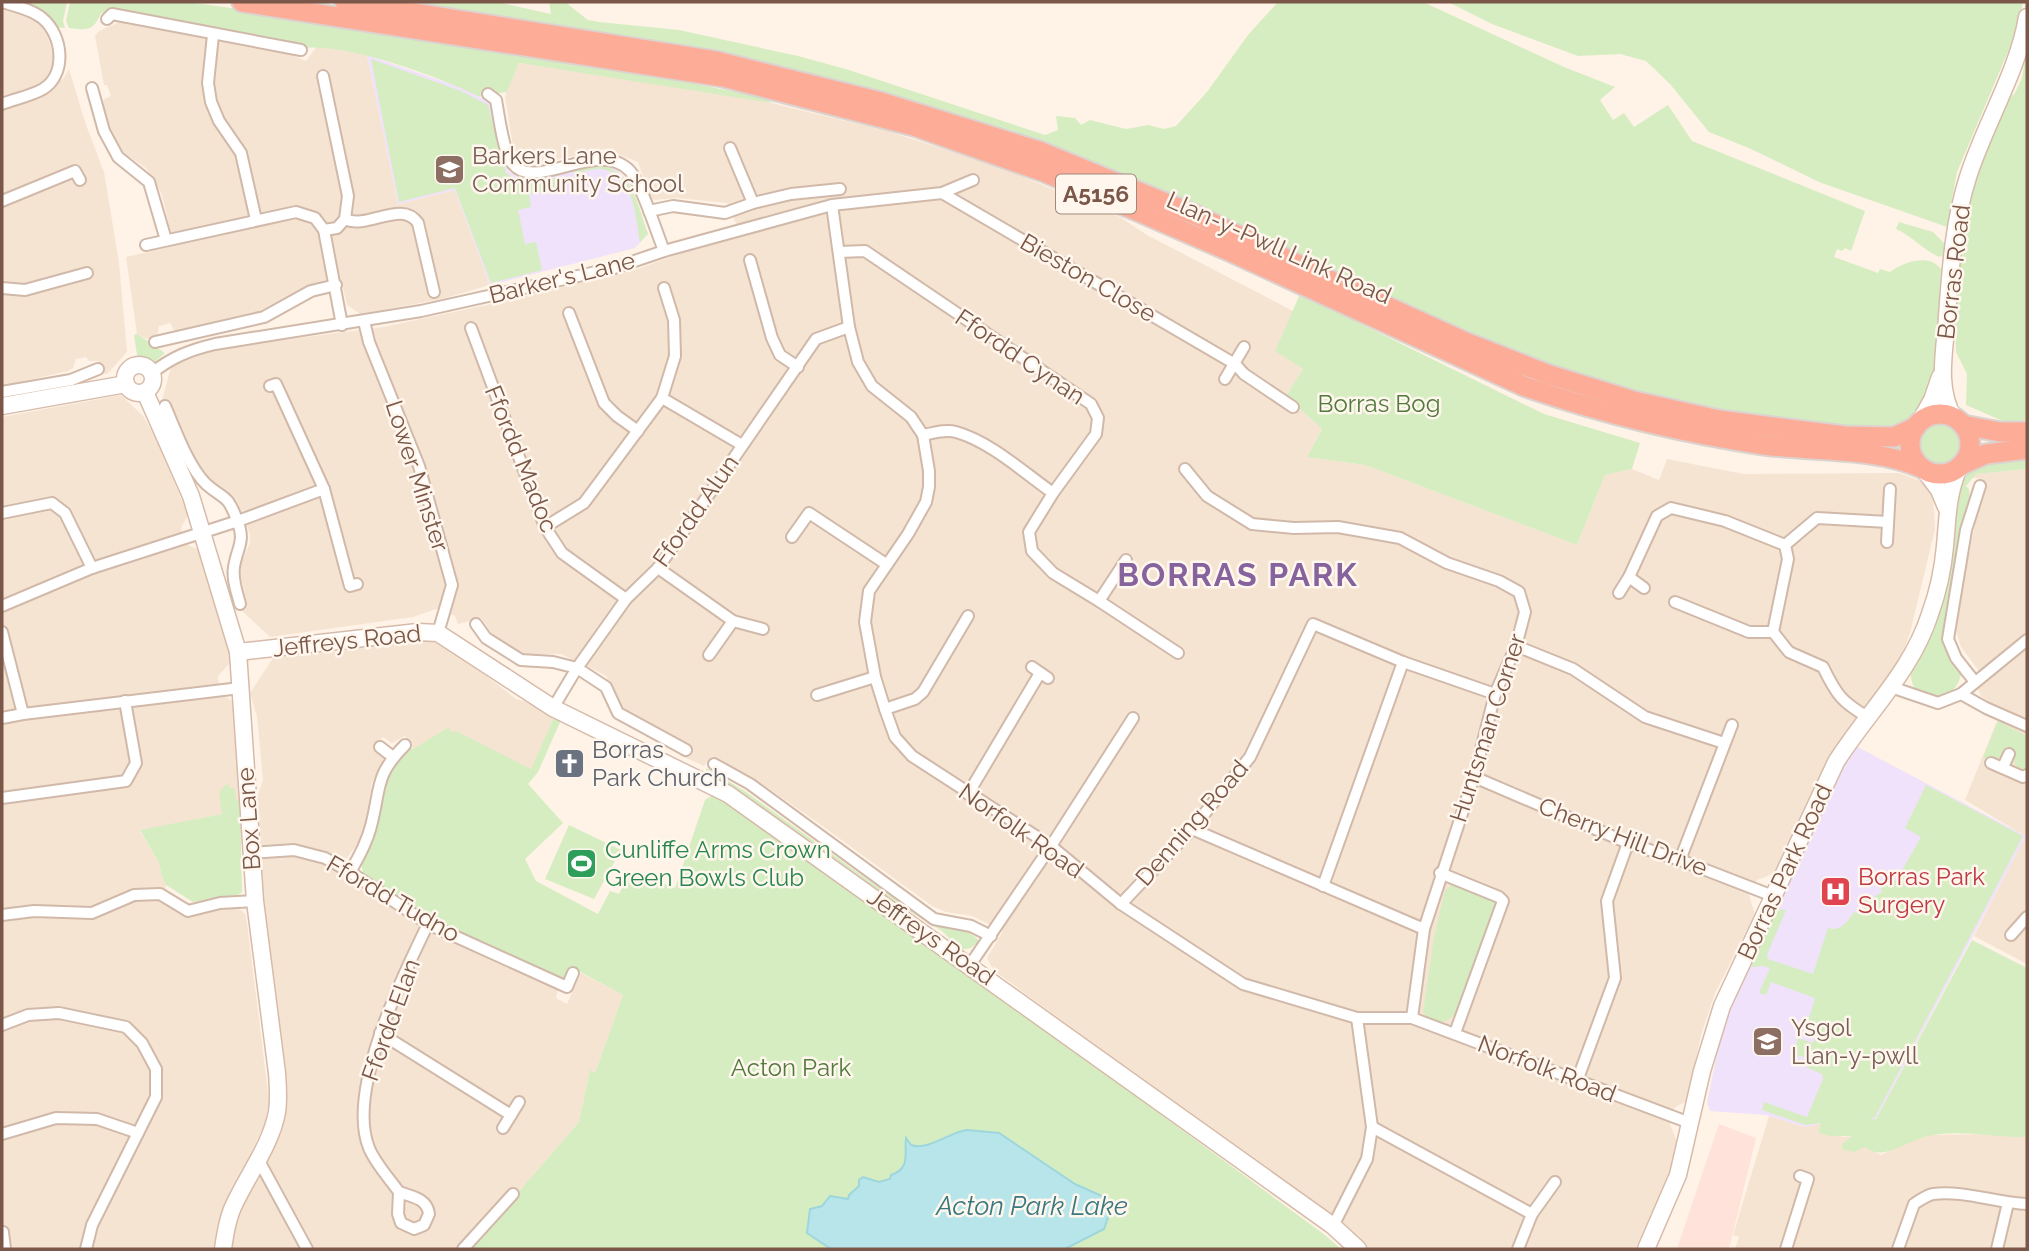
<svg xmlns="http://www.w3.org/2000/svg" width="2029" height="1251" font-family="Raleway,sans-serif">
  <rect width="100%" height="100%" fill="#fef3e6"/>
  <g fill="#f6e4d3">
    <path d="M2,10L27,15L40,26L47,35L62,81L69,69L86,125L104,172L119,263L127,352L107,374H103L99,361H89L86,357L76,359L73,368L68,371L2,386Z"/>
    <path d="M119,22L287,53L306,61L317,46L367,55L398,204L455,190L490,285L442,299L360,314L347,305L340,276L309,285L253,314L180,331L174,330L170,323L159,326L157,336L146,339L137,334L126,257L174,246L162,195L154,179L146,168L125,154L117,144L106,119L103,103L104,99L111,96L107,85H104L95,36L99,31Z"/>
    <path d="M519,63L751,98L887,131L992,164L1120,217L1147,235L1293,311L1276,351L1303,369L1286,396L1322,429L1307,457L1365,465L1577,545L1605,475L1632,469L1659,480L1667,459L1743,474L1899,473L1923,482L1933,496L1935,529L1910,633L1898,666L1814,791L1775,873L1757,880L1749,895L1755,914L1715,993L1701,1035L1687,1101L1674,1108L1670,1124L1677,1142L1664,1191L1635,1249H1369L1204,1125L993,970L987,958L1003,931L972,916L946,912L932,906L821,825L761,783L712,756L704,766L679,755L685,747L624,713L606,676L597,671L561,654L523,655L499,643L481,618L458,624L455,616L436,609L413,617L270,637L238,607L247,604L240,573L241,563L250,543V534L237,501L230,495L215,487L195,462L173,409L161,404L171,367L202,354L229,347L383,327L496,303L637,269L684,252L742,237L727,203L677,198L651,200L638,162L605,149L533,165L521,161L513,147L505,96Z"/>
    <path d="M121,395L143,416L155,436L188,515L181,528L185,544L200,550L219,609L232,661L218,676L220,693L235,703L239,772L240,800H236L222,814L140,831L159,863L161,874L166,882L165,899L188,914L231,908L241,910L246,915L269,1100L265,1123L218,1222L213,1249H2V417Z"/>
    <path d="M2027,469V964L1974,936L2025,836L1965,800L2001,711L1981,696L1978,689L1979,684L1985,679L1961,647L1956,631V618L1984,480L1972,477L1976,474Z"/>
    <path d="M420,635L441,641L516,699L531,703L554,717L531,770L456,731L413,749L405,736L392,743L383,737L374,746L383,755L384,759L372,782L365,824L359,841L338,871L416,924L555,986L558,990L556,998L567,1004L581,973L623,995L595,1073L590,1071L579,1122L469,1249H231L237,1218L281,1132L286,1110L287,1093L269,955L261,872L257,798L263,780L257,716L250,693L275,655L288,657L374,645Z"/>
    <path d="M1769,1116L1805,1127L1822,1123L1818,1132L1844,1137L1854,1136L1865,1147L1881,1155L1910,1141L1933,1135L1992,1134L2027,1137V1249H1735L1739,1237L1733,1235Z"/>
  </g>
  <path fill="#ffe2d9" d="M1719,1124L1756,1138L1729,1249H1677Z"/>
  <g fill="#f0e2fb">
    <path d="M367,55L462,88L491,103L508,171L525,182L601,164L616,169L629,182L648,234L635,248L490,285L455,190L398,204Z"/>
    <path d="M1850,743L2026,836L1876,1119L1827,1122L1805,1127L1766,1115L1710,1111L1707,1103L1725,1014Z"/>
  </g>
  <g fill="#d6edc2">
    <path d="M15,2H67L63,21L65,28L53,27C43,7 35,8 15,2Z"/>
    <path d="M70,2H187L224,7L659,77L762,97L772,103L519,63L507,92L492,94L487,92L480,97C437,76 348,43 301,48L299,43L122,10L101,13C93,32 87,30 69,28L66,21Z"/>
    <path d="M402,2H497L551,14L549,2H565L588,20L599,22L679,30L798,56L849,70L1045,135L1058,130L1056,116L1075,118L1081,125L1090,120L1126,129L1148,125L1164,129L1176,126L1207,92L1248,35L1278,2H1423L1564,67L1615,87L1600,100L1613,120L1624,113L1634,127L1668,105L1692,141L1865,211L1851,251L1845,248L1842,251L1837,249L1834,257L1878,273L1880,269L1890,272C1904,262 1929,253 1941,269L1935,370L1927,391L1914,413L1901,424L1883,431L1795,424L1637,394L1525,361L888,96L745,59L624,36Z"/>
    <path d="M1448,2H2023L2018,28L1957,172L1947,227L1819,182L1751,149L1709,132L1670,84L1646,61L1620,54L1578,56L1492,24Z"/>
    <path d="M2027,47V420L2005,422L1966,405L1967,374L1956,352L1955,320L1959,258L1966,210L1979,162L2004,104L2015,93L2022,78Z"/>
    <path d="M371,59L461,91L488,105L506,173L524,184L559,177L561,188L529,194L531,207L518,210L525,244L536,242L542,270L491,283L455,188L399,202Z"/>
    <path d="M601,164C635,176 637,204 648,234L640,242C636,218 634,173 601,169C593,168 582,173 574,174V170Z"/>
    <path d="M1899,222L1933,232L1946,245L1945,255L1939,257C1922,249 1912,236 1896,229Z"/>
    <path d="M1300,294L1544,414L1640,443L1632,469L1605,475L1577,545L1365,465L1307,457L1322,429L1286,396L1303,369L1275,351Z"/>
    <path d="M137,334L165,353L150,366L146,362H138L134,335Z"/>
    <circle cx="1940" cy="445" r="22"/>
    <path d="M2027,456V469L1976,474L1966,486L1969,489L1970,500L1958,544L1945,627L1961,675C1953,708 1907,707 1911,668L1964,474L1980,462Z"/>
    <path d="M554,717L561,720L538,772L528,784L563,823L525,859L536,881L598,914L610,891L619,894L626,880L633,872L640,873L675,888L705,800L711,796H717L912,932L1325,1235L1341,1249H469L579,1122L590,1070L595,1073L623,995L571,967L564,979L430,920L364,876L361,864L372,842L382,789L396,761L407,746L413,749L449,727L451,732L456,731L531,769Z"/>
    <path d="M1998,721L2027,736V772H2023C2015,767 2013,762 2015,753L2009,750C2001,759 1994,761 1983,758Z"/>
    <path d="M707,768L746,792L914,913C929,919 973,929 979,941L971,948L961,950L942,931L901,906L745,795L705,772Z"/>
    <path d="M229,784V788H235L236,800H240L242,892C235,899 205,901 193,902L166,885L161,874L159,863L140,830L222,814L219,793L225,785Z"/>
    <path d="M1926,785L2023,836L1875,1117L1870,1119H1876L1972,940L2027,968V1137C1994,1138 1958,1128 1925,1137C1905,1142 1883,1162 1865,1147L1854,1152L1842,1149V1144L1852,1136H1830L1818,1133L1821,1123L1805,1125L1762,1110L1764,1102L1807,1117L1823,1079L1822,1074L1806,1067L1809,1059L1799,1055L1795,1064L1790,1062L1798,1038L1813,1043L1815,1039L1806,1028L1815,998L1771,982L1766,995L1759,993L1770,968L1763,966L1752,967V959L1776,909L1786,910L1767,955L1768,959L1813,974L1828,928C1841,932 1847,922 1854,912L1862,915C1866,907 1862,902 1866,895L1872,898L1882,892L1880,886L1883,879L1889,878L1896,881L1921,837L1905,828Z"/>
    <path d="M569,825L621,850L594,899L545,879Z"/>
    <path d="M1455,883L1493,899L1496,906L1456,1017L1453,1016C1443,1026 1430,1023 1423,1012L1434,937L1445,890Z"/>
  </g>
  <path fill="#b8e5ea" stroke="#9dd6dc" stroke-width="2" d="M967,1130L999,1133L1075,1184L1102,1196L1109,1203L1110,1211L1104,1229L1065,1249H831L807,1233L810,1209L822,1206L830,1196L848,1199L849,1195L859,1186V1180L863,1177L879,1182L890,1179L891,1175C911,1168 904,1155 906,1138L911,1145C928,1151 950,1132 967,1130Z"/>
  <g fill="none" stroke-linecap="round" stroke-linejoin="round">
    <defs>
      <g id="street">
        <path d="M2,2C15,6 31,9 42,18C63,35 67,74 43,89C31,96 14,99 2,104"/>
        <path d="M107,19L112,14L301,50"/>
        <path d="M213,35L208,83L211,102L219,121L241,153L256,220"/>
        <path d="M323,76L348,196L345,219"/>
        <path d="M92,88L104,131L118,157L149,182L166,240"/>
        <path d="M488,94L496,100C499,116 503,151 512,163C535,194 598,137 630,171C641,183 657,233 664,251"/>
        <path d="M730,148L753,203"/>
        <path d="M942,193L1235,364L1244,374L1293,407"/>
        <path d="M2,201L75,171L80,180"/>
        <path d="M832,205L849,327L858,362L872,386L911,417L923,435L929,471V487L926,502L908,534L869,591L865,622L875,677L885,709L895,737L912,756L1051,846L1121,904L1243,984L1357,1018H1412L1690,1123"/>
        <path d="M649,211L673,206L725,213L753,203L791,194L840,189"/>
        <path d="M324,230L337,228L345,219C367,230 402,199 418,223L434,292"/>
        <path d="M146,245L296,212L315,218L324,230L342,325"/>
        <path d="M839,252L865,251L1091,404L1098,418L1096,434L1053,493L1029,532L1032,551L1053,573L1099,601L1178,653"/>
        <path d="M750,260L772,338L780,355L798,367"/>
        <path d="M2,288L25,290L87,273"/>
        <path d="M569,313L604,403L617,416L638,431"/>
        <path d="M364,321L369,342L419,466L452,585L438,633"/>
        <path d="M471,328L545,527L562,553L626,599"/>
        <path d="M155,342L264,317L311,291L336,285"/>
        <path d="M152,373C172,357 190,350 215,344L421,311L614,268L664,251L832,205L942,193L973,180"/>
        <path d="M1225,379L1244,347"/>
        <path d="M270,386L276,384L324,489L350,586L357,584"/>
        <path d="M2,392L71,380L98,369"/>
        <path d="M662,398L742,445"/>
        <path d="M165,406C175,429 188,466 206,484C224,500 227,493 237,520C246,542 237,547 234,567C232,580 237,592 240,604"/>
        <path d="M923,435C934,433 945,429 956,432C991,442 1023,472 1053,493"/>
        <path d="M1185,469L1207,496L1252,524L1294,528L1338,527L1400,538L1447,563L1499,581L1519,592L1525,612L1516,646L1495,694L1474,777L1424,929L1412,1018"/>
        <path d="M2,513L52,503L65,513L92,568"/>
        <path d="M545,527L584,503L662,398L675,356L674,320L664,288"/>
        <path d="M792,537L809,513L886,564"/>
        <path d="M1887,542L1890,489"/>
        <path d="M1785,545L1817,518L1888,522"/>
        <path d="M658,568L733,621L763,629"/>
        <path d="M1629,577L1644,588"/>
        <path d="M1619,593L1629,577L1657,516L1671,508L1725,521L1785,545L1788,559L1773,632L1789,652L1823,667C1837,696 1842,702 1869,718"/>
        <path d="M1099,601L1126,560"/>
        <path d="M1675,602L1749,632H1773"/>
        <path d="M2,606L92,568L238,521L324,489"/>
        <path d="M476,624L486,638L521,660L553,662L577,668L606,687L618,713L686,750"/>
        <path d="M2,632L23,714"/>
        <path d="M1516,646L1573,669L1645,717L1724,743"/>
        <path d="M709,655L733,621"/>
        <path d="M1032,667L1048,678"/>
        <path d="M1975,682L1956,658L1948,639L1966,530L1980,486"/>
        <path d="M1891,687L1938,703L1961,694L2027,640"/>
        <path d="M1961,694L1986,708L2027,726"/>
        <path d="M817,695L875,677"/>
        <path d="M553,708L577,668L626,599L658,568L816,339L849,327"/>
        <path d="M885,709L915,699L923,692L968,616"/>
        <path d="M2,718L23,714L240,688"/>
        <path d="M380,747L393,757"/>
        <path d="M1991,763L2023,777L2027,775"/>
        <path d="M714,764L750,784L934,919L971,926L991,936"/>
        <path d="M2003,767L2009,754"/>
        <path d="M1474,777L1628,843L1680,860L1773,896"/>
        <path d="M968,794L1040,673"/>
        <path d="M2,798L126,781L136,763L125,701"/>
        <path d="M1192,829L1424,929"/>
        <path d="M251,853L294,850L325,858L350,872L428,924L567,987L573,973"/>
        <path d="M1680,860L1732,725"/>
        <path d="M350,872C359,857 367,842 371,826C381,788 374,776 405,745"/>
        <path d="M1440,873L1499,897L1503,901L1455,1033"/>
        <path d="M1323,886L1403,662"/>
        <path d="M1121,904L1192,829L1250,757L1313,624L1403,662L1495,694"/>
        <path d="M2,915L34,911L92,913L134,895L160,894L188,911L220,903L255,901"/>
        <path d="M2011,935L2027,917"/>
        <path d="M970,965L1051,846L1133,718"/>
        <path d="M2,1025L28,1015L59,1013L126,1027L142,1043L156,1069V1097L92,1225L86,1249"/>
        <path d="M380,1033L511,1115"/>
        <path d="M1577,1081L1615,978L1607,901L1628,843"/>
        <path d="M1372,1127L1532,1214"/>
        <path d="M503,1128L519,1102"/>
        <path d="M2,1134L56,1118L97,1119L138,1133"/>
        <path d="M258,1159L307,1249"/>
        <path d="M399,1192C389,1178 375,1163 369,1148C346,1091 402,977 428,924"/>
        <path d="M399,1192C412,1197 427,1198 429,1214L424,1225L414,1229L401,1223L398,1214Z"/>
        <path d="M1333,1226L1367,1159L1372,1127L1357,1018"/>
        <path d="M3,1232L5,1249"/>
        <path d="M463,1249L513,1194"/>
        <path d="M1518,1249L1532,1214L1555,1182"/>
        <path d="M1786,1249L1808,1179L1800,1176"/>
        <path d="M1898,1249L1914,1204C1920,1200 1927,1195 1933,1194C1964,1190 1996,1203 2027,1204"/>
        <path d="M1997,1249L2008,1203"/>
      </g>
      <g id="secondary">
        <circle cx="139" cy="379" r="14"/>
        <path d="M145,392L191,496L238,652L255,901L277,1073C278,1086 279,1099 277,1112C271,1145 247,1176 233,1207C227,1220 225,1235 223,1249"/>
        <path d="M2,406L126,384"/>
        <path d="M1954,418C1938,392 1943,359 1946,330C1950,278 1952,227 1968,177C1984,126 2019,69 2027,17"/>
        <path d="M1919,423L1932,400L1940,377"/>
        <path d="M1924,470L1939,490L1946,507"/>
        <path d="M238,652L418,632L438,633L553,708L728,794L1333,1226L1358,1249"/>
        <path d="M1646,1249L1678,1175L1702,1071L1722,1006L1836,762C1867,713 1912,671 1930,614C1938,592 1943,569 1945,546C1948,515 1947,497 1959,467"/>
      </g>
      <g id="highway">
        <path d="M242,2L723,77L914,126L1044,172L1137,211L1229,251L1526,387C1604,414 1683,433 1764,445C1815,452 1875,447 1922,468"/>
        <path d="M345,2L716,61L881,102L1039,151L1200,217L1344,287L1463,341L1547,374L1634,401L1719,420L1845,436L1894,437L1916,427"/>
        <circle cx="1940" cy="444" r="30"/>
        <path d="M1963,425L2000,432H2027"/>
        <path d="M1961,465L1986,454L2027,449"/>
      </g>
    </defs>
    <use href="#street" stroke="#d1b9aa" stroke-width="14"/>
    <use href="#secondary" stroke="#d7bbaa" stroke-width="19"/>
    <use href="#highway" stroke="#dcd3cf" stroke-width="23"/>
    <use href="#street" stroke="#fff" stroke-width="10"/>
    <use href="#secondary" stroke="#fff" stroke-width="16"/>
    <use href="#highway" stroke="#fdac98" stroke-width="19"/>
  </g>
  <defs>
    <symbol id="school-square" viewBox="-11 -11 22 22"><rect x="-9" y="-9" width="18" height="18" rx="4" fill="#8d6e63" stroke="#fff7ee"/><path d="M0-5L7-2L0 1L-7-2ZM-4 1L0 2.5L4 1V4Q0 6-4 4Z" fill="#fff"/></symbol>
    <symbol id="church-square" viewBox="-11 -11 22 22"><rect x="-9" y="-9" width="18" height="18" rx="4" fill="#6b7280" stroke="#fff7ee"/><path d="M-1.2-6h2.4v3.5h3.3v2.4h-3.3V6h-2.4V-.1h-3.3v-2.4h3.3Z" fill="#fff"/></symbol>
    <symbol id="stadium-square" viewBox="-11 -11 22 22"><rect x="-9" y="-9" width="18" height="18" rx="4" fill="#2e9e5b" stroke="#fff7ee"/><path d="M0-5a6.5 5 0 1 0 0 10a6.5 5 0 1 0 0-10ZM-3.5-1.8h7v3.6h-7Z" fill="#fff"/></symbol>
    <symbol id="hospital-square" viewBox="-11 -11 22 22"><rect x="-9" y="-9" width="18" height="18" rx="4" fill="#e0444e" stroke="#fff7ee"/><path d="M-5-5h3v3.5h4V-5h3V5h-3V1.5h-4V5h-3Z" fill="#fff"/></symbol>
  </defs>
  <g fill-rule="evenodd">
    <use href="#school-square" x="432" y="152" width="35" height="35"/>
    <use href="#church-square" x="552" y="746" width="35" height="35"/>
    <use href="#stadium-square" x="564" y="846" width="35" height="35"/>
    <use href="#hospital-square" x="1818" y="874" width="35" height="35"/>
    <use href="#school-square" x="1750" y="1024" width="35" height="35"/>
  </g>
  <g text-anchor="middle" stroke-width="5" stroke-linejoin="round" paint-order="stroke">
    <rect fill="#fff7ee" stroke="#a2877a" stroke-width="2" x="1056" y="174.5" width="80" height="39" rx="5"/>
    <g font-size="23" font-weight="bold" fill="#7a5748">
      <text x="1096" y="202">A5156</text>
    </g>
    <g font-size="24" fill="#785e54" stroke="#fff7ee" text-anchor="start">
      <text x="472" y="164">Barkers Lane<tspan x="472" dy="28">Community School</tspan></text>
      <text x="1791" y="1036">Ysgol<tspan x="1791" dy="28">Llan-y-pwll</tspan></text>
    </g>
    <g font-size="24" fill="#7a5748" stroke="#fff7ee">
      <text transform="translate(1279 248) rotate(24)" y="8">Llan-y-Pwll Link Road</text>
      <text transform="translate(1954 272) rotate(-83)" y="8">Borras Road</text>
      <text transform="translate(562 278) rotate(-14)" y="8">Barker's Lane</text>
      <text transform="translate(1088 278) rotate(30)" y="8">Bieston Close</text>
      <text transform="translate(1020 357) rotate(34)" y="8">Ffordd Cynan</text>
      <text transform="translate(521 459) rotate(68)" y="8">Ffordd Madoc</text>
      <text transform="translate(417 476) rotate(72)" y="8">Lower Minster</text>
      <text transform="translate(696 511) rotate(-55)" y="8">Ffordd Alun</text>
      <text transform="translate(347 641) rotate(-6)" y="8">Jeffreys Road</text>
      <text transform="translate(1488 728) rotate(-72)" y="8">Huntsman Corner</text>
      <text transform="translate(249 819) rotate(-94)" y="8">Box Lane</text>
      <text transform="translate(1192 823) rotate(-49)" y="8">Denning Road</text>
      <text transform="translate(1021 831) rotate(35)" y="8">Norfolk Road</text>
      <text transform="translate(1623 837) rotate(21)" y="8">Cherry Hill Drive</text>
      <text transform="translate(1785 872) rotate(-65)" y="8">Borras Park Road</text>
      <text transform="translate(393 899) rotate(30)" y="8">Ffordd Tudno</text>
      <text transform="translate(931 937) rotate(35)" y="8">Jeffreys Road</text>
      <text transform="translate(391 1020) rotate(-70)" y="8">Ffordd Elan</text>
      <text transform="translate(1547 1069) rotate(21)" y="8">Norfolk Road</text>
    </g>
    <g font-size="24" fill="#527a3c" stroke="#fff7ee">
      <text x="1379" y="412">Borras Bog</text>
      <text x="791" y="1076">Acton Park</text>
    </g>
    <g font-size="24" fill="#5b616d" stroke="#fff7ee" text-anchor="start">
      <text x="592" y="758">Borras<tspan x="592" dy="28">Park Church</tspan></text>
    </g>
    <g font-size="24" fill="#27864d" stroke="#fff7ee" text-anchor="start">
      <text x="605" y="858">Cunliffe Arms Crown<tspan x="605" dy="28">Green Bowls Club</tspan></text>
    </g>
    <g font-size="24" fill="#be3a42" stroke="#fff7ee" text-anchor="start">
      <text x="1858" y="885">Borras Park<tspan x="1858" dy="28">Surgery</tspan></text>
    </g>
    <g font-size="26" font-style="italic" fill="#3a7880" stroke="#fff7ee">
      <text x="1032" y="1215">Acton Park Lake</text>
    </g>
    <g font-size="32" font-weight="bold" letter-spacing="2" fill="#86639d" stroke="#fff7ee">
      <text x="1238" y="586">BORRAS PARK</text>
    </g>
  </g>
  <rect width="2029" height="1251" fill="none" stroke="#7a5748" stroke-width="7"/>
</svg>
